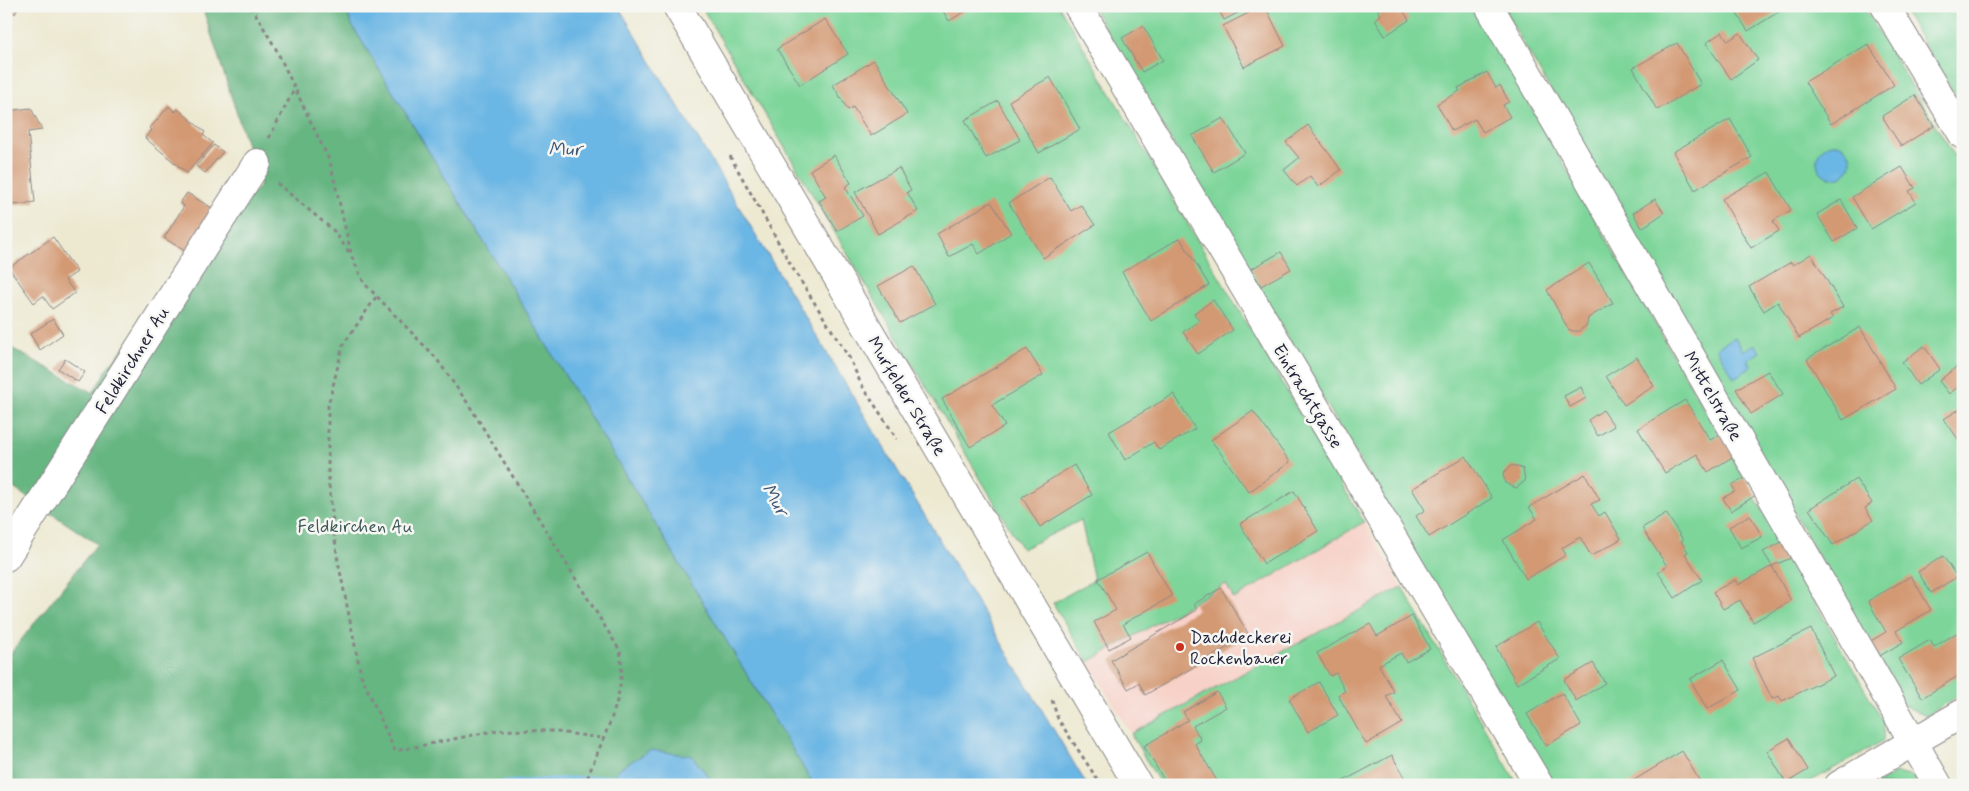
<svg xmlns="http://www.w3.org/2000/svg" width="1969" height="791" font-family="Mynerve,sans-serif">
  <rect width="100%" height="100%" fill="#f6f6f2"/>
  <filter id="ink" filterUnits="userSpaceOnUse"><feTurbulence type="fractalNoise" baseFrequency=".02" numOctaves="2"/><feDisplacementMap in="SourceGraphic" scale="10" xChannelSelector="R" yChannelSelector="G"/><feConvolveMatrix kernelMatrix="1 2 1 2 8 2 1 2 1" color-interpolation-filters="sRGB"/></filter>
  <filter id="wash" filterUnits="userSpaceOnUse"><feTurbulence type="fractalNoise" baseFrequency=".0096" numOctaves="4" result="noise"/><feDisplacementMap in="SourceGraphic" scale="20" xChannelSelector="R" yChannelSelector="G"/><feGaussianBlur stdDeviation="1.12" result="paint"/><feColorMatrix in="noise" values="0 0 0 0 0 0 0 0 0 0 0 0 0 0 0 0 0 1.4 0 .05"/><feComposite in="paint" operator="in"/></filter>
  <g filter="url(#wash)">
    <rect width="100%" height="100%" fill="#ede9d1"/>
    <path fill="#f7d1c7" d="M1364,522L1402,587L1131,734L1088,662L1227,584L1235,599Z"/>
    <g fill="#7dd59a" stroke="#507c6a">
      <path d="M701,6H1059L1364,522L1234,599L1226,584L1088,662L1053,603L1094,580L1081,520L1022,549Z"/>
      <path d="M1092,6H1473L1884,723L1883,741L1804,785H1551Z"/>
      <path d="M1502,6H1863L1963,170V693L1926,716L1905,706Z"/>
      <path d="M1901,6H1963V108Z"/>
      <path d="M1402,587L1518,785H1161L1131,734Z"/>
      <path d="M1896,773L1914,777L1919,785H1875Z"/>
    </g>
    <path fill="#66b682" stroke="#446c5e" d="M202,6H345L352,25L814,785H715L692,756L614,782V785H6V659L97,544L6,483V345L93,393L108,367L260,185Z"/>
    <g fill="#6bb6e4" stroke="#466c90">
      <path d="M345,6H618L1087,785H814L352,25Z"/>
      <circle cx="1834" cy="161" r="17"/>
      <path d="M1735,337L1743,351L1755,344L1760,352L1748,360L1752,367L1734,378L1716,348Z"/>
      <path d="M651,750L692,756L715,785H614L617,770Z"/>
    </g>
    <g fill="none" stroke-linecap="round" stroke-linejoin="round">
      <path stroke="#6bb6e4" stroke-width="9" d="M504,785L628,778L642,785"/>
    </g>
    <g id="blocks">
      <g fill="#d39973">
        <path d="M6,6H19L15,14Z"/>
        <path d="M940,6H974L949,21Z"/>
        <path d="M1217,6H1251L1224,20Z"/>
        <path d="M1262,6H1265L1285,46L1244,67L1223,26Z"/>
        <path d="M1376,6H1407L1402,9L1409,20L1385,36L1375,20L1381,15Z"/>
        <path d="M1732,6H1788L1748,31Z"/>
        <path d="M825,19L848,54L800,85L777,49Z"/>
        <path d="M1143,26L1163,60L1142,72L1122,38Z"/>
        <path d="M1722,32L1728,41L1740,33L1758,60L1731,79L1706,43Z"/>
        <path d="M1677,43L1701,84L1657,110L1633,68Z"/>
        <path d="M1868,44L1894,85L1831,124L1805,82Z"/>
        <path d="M874,60L907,114L871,136L853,107L848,110L833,85Z"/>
        <path d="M1487,72L1496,88L1500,85L1509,102L1503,105L1510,117L1483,132L1475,119L1452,131L1437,104L1460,91L1458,88Z"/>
        <path d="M1050,77L1080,129L1039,153L1009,101Z"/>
        <path d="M1915,95L1934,126L1901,146L1882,116Z"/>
        <path d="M998,101L1020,140L986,158L965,120Z"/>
        <path d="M169,106L175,112L178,109L205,132L203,135L213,143L187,173L145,138L152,130L150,128Z"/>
        <path d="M31,108L42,130L28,132L35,202L6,206V111Z"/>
        <path d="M1223,118L1245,153L1214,172L1192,136Z"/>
        <path d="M1730,119L1752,157L1695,190L1673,152Z"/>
        <path d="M1308,125L1341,170L1318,187L1310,176L1297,186L1284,170L1299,158L1286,142Z"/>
        <path d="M214,145L223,152L205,173L196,166Z"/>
        <path d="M834,155L851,183L845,187L863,216L837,231L819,201L826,197L810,170Z"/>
        <path d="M1902,167L1915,188L1909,191L1916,202L1871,229L1852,197Z"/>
        <path d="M899,168L911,190L907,192L918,211L878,234L855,192Z"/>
        <path d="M1769,172L1791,210L1773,221L1779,231L1751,248L1722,199Z"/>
        <path d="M1050,177L1071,211L1081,205L1095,225L1043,258L1009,203Z"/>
        <path d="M187,193L217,211L190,254L164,238L184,206L180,203Z"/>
        <path d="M1655,199L1664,213L1642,228L1633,213Z"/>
        <path d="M1841,200L1857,228L1834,242L1817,214Z"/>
        <path d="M991,202L1011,233L979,254L973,244L949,257L937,234Z"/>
        <path d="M53,237L77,272L65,280L75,293L52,309L43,296L34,303L9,268Z"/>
        <path d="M1180,238L1209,285L1151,321L1122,272Z"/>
        <path d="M1281,252L1291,269L1261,286L1251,269Z"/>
        <path d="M1811,254L1843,307L1830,314L1833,318L1799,338L1778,302L1764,311L1749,287L1791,262L1793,265Z"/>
        <path d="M1589,263L1613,303L1588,318L1587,325L1579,331H1573L1568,329L1547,290Z"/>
        <path d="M914,266L935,304L900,323L878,286Z"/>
        <path d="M1213,300L1233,330L1198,354L1183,332L1199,321L1194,313Z"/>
        <path d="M53,319L63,334L40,350L30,334Z"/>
        <path d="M1860,327L1896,389L1843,420L1807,359Z"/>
        <path d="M1924,346L1940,369L1918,385L1902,362Z"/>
        <path d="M1027,349L1043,375L992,405L1005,426L970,447L942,399Z"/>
        <path d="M1637,357L1654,386L1624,405L1606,376Z"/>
        <path d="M65,359L85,372L78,382L58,369Z"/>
        <path d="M1956,367L1963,376V383L1949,394L1939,381Z"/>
        <path d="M1768,371L1783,394L1751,414L1736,389Z"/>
        <path d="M1581,387L1586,398L1570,407L1564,396Z"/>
        <path d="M1174,394L1195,429L1159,450L1154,442L1125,460L1109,432Z"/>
        <path d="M1685,400L1710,440L1721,434L1734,456L1708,472L1697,454L1665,473L1638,429Z"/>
        <path d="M1963,407V446L1944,419Z"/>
        <path d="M1603,410L1614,426L1598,436L1588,420Z"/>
        <path d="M1253,411L1290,462L1249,492L1211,440Z"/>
        <path d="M1466,456L1492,498L1429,537L1416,516L1425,510L1412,489Z"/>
        <path d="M1074,465L1092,495L1040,527L1022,497Z"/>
        <path d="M1512,465L1523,469L1525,481L1516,488L1505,483L1503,473Z"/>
        <path d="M1585,474L1600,500L1591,504L1599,516L1605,512L1621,539L1591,556L1580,537L1562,548L1566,555L1526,579L1503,540L1537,519L1529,507Z"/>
        <path d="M1745,478L1756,495L1731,511L1723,498L1735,491L1732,485Z"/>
        <path d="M1856,479L1872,503L1865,508L1873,520L1833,545L1809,509Z"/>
        <path d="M1294,491L1318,531L1264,564L1240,524Z"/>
        <path d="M1666,513L1683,540L1681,541L1688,552L1685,554L1702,580L1675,598L1658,572L1667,566L1642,528Z"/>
        <path d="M1750,515L1762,537L1741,548L1729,527Z"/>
        <path d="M1782,542L1791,558L1772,566L1763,552Z"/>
        <path d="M1147,552L1172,596L1123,624L1131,637L1109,649L1094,622L1116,610L1098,579Z"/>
        <path d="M1943,556L1957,577L1931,593L1918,572Z"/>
        <path d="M1772,566L1791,601L1753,622L1740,600L1723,609L1713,592L1735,580L1738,585Z"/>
        <path d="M1911,576L1931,610L1896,631L1903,642L1878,657L1869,642L1886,632L1868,601Z"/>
        <path d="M1221,588L1249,635L1145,695L1139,683L1128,689L1111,660L1197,610L1194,604Z"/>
        <path d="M1412,616L1430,649L1406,662L1401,653L1379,665L1394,692L1386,696L1402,723L1366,744L1338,695L1345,691L1336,673L1330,676L1317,653L1370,624L1377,636Z"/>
        <path d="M1537,622L1560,659L1517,684L1496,647Z"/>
        <path d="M1811,629L1834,676L1782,701L1779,696L1772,699L1752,658Z"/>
        <path d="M1963,629V673L1922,698L1898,659L1930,640L1934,647Z"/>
        <path d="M1723,660L1741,690L1707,709L1690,679Z"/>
        <path d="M1593,663L1605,683L1576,701L1564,680Z"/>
        <path d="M1319,682L1338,715L1308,732L1289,699Z"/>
        <path d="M1217,692L1226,707L1193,726L1201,740L1195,744L1217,781L1210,785H1167L1144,746L1188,720L1183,712Z"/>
        <path d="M1562,693L1581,725L1546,746L1527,714Z"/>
        <path d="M1789,738L1808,770L1786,783L1767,751Z"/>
        <path d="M1682,751L1702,785H1626Z"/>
        <path d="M1392,755L1408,785H1336Z"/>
      </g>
    </g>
  </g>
  <g filter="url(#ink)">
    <use href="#blocks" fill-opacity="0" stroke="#888686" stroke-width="1"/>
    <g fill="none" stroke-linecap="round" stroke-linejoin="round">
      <defs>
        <g id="minor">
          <path d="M1078,6L1539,785"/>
          <path d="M1489,6L1938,785"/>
          <path d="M1885,6L1963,135"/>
          <path d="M6,557L257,163"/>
        </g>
        <g id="tertiary">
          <path d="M677,6L1138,785"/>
          <path d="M1839,785L1963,713"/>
        </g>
      </defs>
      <use href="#minor" stroke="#888686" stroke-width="30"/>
      <use href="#tertiary" stroke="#888686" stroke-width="30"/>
      <g stroke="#888686" stroke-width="3" stroke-dasharray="4 4" stroke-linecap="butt">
        <path d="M251,6L276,49L330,162L352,257L364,283L436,358L469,405L620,651C628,699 600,740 585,785"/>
        <path d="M269,138L295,88"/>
        <path d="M730,156L795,272L850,359L861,384L897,439"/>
        <path d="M277,183L334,231L351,255"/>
        <path d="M376,297L343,345L328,406V477L337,556L361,675L395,751L498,730L550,731L602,738"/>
        <path d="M1052,700L1058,719L1101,785"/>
      </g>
      <use href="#minor" stroke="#fff" stroke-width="28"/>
      <use href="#tertiary" stroke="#fff" stroke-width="28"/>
    </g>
  </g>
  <circle fill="#c8321e" stroke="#f6f6f2" stroke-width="2" cx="1180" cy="647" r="5"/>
  <g text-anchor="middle" stroke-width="5" stroke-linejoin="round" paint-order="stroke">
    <g font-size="18" fill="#22223b" stroke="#f6f6f2">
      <text transform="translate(132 360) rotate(-58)" y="6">Feldkirchner Au</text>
      <text transform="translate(907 396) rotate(59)" y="6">Murfelder Straße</text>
      <text transform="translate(1308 396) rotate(59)" y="6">Eintrachtgasse</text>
      <text transform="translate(1713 396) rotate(60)" y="6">Mittelstraße</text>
    </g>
    <g font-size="18" fill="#3d5858" stroke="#f6f6f2">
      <text x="355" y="532">Feldkirchen Au</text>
    </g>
    <g font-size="18" fill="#22223b" stroke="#f6f6f2" text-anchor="start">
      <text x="1190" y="643">Dachdeckerei<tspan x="1190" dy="21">Rockenbauer</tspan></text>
    </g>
    <g font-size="19" font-style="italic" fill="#3c5676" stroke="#f6f6f2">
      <text x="565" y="155">Mur</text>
      <text transform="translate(776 499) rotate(60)" y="7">Mur</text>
    </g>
  </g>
  <rect width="1969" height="791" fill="none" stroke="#f6f6f2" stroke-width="25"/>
</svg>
